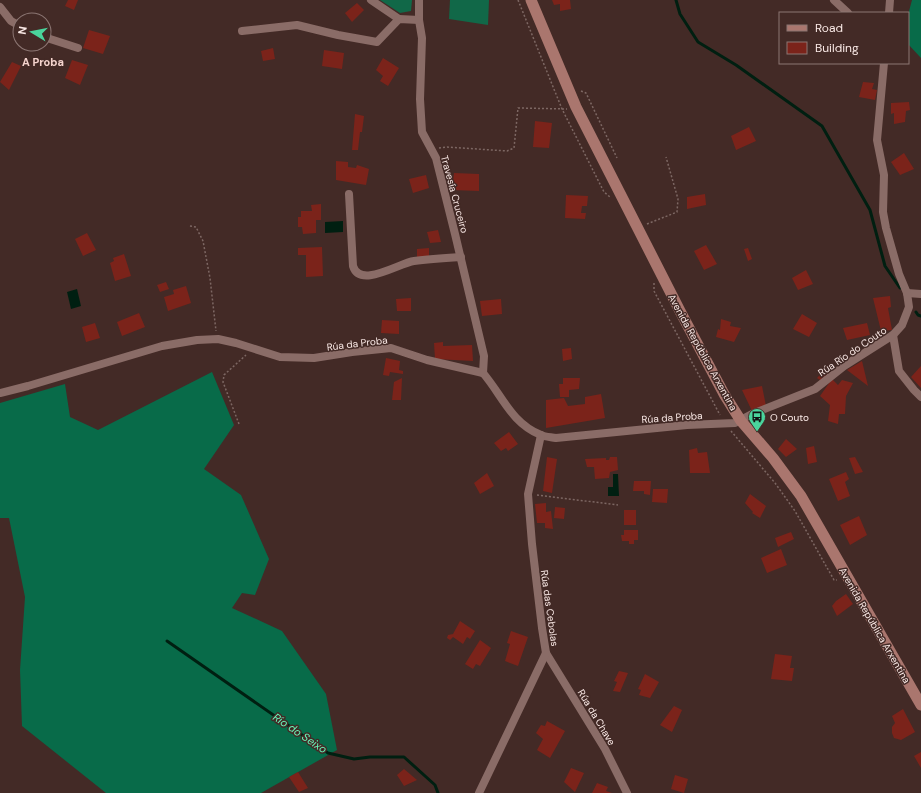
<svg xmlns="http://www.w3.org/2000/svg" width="921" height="793" font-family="'DM Sans',sans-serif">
  <rect width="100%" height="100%" fill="#432a26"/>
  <g fill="#116848">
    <path d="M380,0H412L411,11L400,13Z"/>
    <path d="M450,0H489L488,25L449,19Z"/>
  </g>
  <g fill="#086b49">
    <path d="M912,0H921V58L908,44V15Z"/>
    <path d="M212,372L234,425L204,469L241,495L269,559L255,595L242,593L232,608L282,631L326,694L337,750L261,793H106L22,726L20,670L25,597L9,518H0V403L65,384L70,417L98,430Z"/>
  </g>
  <g fill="#001f11">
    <path d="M343,221V232L325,233V222Z"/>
    <path d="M77,289L81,306L71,309L67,292Z"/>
    <path d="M613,474H618L619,496H608V487H613Z"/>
  </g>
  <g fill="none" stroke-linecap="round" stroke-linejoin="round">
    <g stroke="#001f11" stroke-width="3">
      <path d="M676,0L680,14L698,42L736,65L822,126L870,210L885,266L900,288"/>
      <path d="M916,312L918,315L921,316"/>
      <path d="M167,641L328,753L354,759L370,757H404L435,785L438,793"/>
    </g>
  </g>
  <g fill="#7b231a">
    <path d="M68,0H78L74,10L65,6Z"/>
    <path d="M552,0H570L571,9L560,11V4L554,5Z"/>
    <path d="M357,3L364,10L352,22L345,13Z"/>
    <path d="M89,30L110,36L103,54L83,48Z"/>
    <path d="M273,48L275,59L263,61L261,51Z"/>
    <path d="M324,50L344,53L342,69L322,66Z"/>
    <path d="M383,58L399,68L388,86L380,81L383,76L376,70Z"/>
    <path d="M72,60L88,65L80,85L65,78Z"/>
    <path d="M12,62L21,66L9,90L0,82Z"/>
    <path d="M863,82L874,83L872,89L877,90L875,100L859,97Z"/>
    <path d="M909,102L910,110L906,111L905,122L894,124V113L891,114V103Z"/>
    <path d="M355,114L364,116L362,132H360L358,150H352Z"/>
    <path d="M535,121L552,123L549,148L533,147Z"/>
    <path d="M749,127L756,141L736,150L731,136Z"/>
    <path d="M904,153L914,169L900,175L891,162Z"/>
    <path d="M336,161L348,162V167L356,168L357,165L369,169L366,185L336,180Z"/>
    <path d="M454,173L479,174V191L452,190Z"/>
    <path d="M426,175L429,188L413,193L409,179Z"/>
    <path d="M705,194L706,205L687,209V197Z"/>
    <path d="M566,195L588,196L587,206H582L581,213H586L585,219L565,218Z"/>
    <path d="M321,204V220H316V233L303,234L302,227H298V217H301V211H312L311,205Z"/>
    <path d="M438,230L441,242L430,243L427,232Z"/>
    <path d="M87,233L96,250L83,256L75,239Z"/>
    <path d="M706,245L717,264L704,270L694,251Z"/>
    <path d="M322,247L323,276L306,277V255H298V248Z"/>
    <path d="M429,248V257H417V249Z"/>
    <path d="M748,248L752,259L748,261L744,249Z"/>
    <path d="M124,254L131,276L115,281L110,263L114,261L113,258Z"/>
    <path d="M806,270L813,284L798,290L792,278Z"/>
    <path d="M166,282L169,289L160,292L157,285Z"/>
    <path d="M186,286L191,303L168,311L164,297L174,294L173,290Z"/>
    <path d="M890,296L891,307L888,308L892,330L881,331L873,298Z"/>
    <path d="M411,298V311H397L396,299Z"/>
    <path d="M501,299L502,314L482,316L480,301Z"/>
    <path d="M139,313L145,327L122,336L117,322Z"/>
    <path d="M802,314L817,323L809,337L793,329Z"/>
    <path d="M721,319L731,322L730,326L741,328L734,342L716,337L718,329L720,330Z"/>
    <path d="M382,320L399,321V334L381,333Z"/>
    <path d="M95,323L100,338L86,342L82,327Z"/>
    <path d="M867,323L870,335L847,340L843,328Z"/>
    <path d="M443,342V346L472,345L473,361L435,359L434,343Z"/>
    <path d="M571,348L572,359L563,361L562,349Z"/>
    <path d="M386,358L400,361L399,370L403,371V374L390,372L389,376L383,375Z"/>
    <path d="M862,361L868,386L847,370Z"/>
    <path d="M921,366V388L911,377Z"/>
    <path d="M827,367L834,369L820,380L817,378Z"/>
    <path d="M402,378L401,400H392L394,382Z"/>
    <path d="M563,378H580L579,389L569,390V397H560L559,384H563Z"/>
    <path d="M832,379L838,385L842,380L853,383L846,396L845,414H839L838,424L828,421L830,405L820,396Z"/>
    <path d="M762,386L766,406L752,411L742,390Z"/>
    <path d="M601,394L605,418L546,428V400L564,398L568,406L585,404V397Z"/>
    <path d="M509,432L518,444L508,451L506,448L501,451L494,443Z"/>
    <path d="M786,439L797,449L786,457L778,449Z"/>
    <path d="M814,446L817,462L808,464L806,448Z"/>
    <path d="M697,448L698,453L707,452L710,473H690L689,450Z"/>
    <path d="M547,457L557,459L552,493L543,491Z"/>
    <path d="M610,457H617L618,470L610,472L609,478L595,479L594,467H587L585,459L606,458V460H609Z"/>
    <path d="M855,457L863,472L855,474L849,458Z"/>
    <path d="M846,472L849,479L845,482L850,496L838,501L829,479Z"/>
    <path d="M487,473L494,486L480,494L474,483Z"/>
    <path d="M634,481H651L650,495L644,494V491H633Z"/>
    <path d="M653,489H668L667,503L652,502Z"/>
    <path d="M750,494L766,506L760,518L752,513L753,512L745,503Z"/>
    <path d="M546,503V512L551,511L553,529L545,528V523H537L535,504Z"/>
    <path d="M555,507L565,508L564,519L554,518Z"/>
    <rect x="624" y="510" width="12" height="15"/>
    <path d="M859,516L867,535L850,545L840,525Z"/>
    <path d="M624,530H638V540H634V544H629V541H622L621,535H624Z"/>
    <path d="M791,532L794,539L778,547L775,538Z"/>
    <path d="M781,549L787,565L767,573L761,558Z"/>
    <path d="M846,594L853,604L837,616L832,606L836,601Z"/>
    <path d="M460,621L475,631L470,639L467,637L463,644L453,637L450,640L447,638L448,635L453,634Z"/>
    <path d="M511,631L528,637L518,666L505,661L510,644L507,643Z"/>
    <path d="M480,640L491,648L480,666L476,664L473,669L465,664Z"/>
    <path d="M775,654L792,656L790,668H794L792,681L771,679Z"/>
    <path d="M619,671L628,673L620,692L613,691L617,682L614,681Z"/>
    <path d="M645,674L659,682L650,698L639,695L641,690L638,689Z"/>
    <path d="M674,706L682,710L672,732L660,725Z"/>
    <path d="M903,709L915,732L901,740L894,738L892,733V727L895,723L892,716Z"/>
    <path d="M547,721L565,731L550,758L537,750L543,739L536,733L541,725L545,726Z"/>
    <path d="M921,752V768L914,756Z"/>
    <path d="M571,768L584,773L575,792L564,782Z"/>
    <path d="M404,769L417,780L404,786L397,775Z"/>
    <path d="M298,772L308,788L299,792L289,777Z"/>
    <path d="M675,775L688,779L684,793L671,789Z"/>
    <path d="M597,783L608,787L606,791L612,793H592Z"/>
  </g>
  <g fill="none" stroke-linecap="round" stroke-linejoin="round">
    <g stroke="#7d6763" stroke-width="1.5" stroke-dasharray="2 2" stroke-linecap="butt">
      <path d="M518,0L562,109L604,192L610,197"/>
      <path d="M581,91L586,93L617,158"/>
      <path d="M439,148L447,147L507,151L514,148L518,108L567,109"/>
      <path d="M647,224L677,212L678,199L666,157"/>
      <path d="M190,226L196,227L203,241L210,278L216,331"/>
      <path d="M654,283V291L720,415"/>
      <path d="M239,424L223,382L224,375L246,355"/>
      <path d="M731,431L775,483L795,511L834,580H837"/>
      <path d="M537,495L618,505"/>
    </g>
    <g stroke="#8a6c67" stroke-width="8">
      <path d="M371,0L399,19"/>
      <path d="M419,0V20L422,38L420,99L422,132L436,158L455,234L484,356L483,373"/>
      <path d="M834,0L848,13"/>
      <path d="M0,7L11,21L20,26"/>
      <path d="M889,13L890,0"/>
      <path d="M242,31L297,25L338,35L377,42L399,19L419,20"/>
      <path d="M44,37L78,48"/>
      <path d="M349,194L353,266C360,289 399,263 414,261C429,259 445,258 461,257"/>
      <path d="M907,293L921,294"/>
      <path d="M893,335L899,371L914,390L921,397"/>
      <path d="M0,393L28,386L162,346L197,340L218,339L236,343L280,357L314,358L352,352L391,348L427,360L483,373C502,395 511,423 541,435C545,437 551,437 556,438L687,425L735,423L752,414L815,389L844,366L893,335L902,325L909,307L907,293L899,274L886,228L883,212L884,175L877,140L884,63"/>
      <path d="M546,653L605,749L627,793"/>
      <path d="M479,793L546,653L542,628L532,544L528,494L541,435"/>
    </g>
    <path stroke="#aa766e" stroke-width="11" d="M531,0L576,107L680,311L724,394L741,421L773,458L801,496L921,705"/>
  </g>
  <defs>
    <symbol id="bus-pin" viewBox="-11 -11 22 30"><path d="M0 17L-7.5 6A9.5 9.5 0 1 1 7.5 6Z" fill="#4ad49c" stroke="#432a26"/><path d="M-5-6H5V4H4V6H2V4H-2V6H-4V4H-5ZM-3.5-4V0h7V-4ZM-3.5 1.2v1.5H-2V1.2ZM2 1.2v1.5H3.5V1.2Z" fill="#111"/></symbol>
  </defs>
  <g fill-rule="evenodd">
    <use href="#bus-pin" x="747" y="407" width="20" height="27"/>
  </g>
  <g text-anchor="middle" stroke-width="3" stroke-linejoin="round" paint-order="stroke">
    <g font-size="10" fill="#fae9e6" stroke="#432a26">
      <text transform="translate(455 194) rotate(75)" y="4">Travesía Cruceiro</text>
      <text transform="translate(357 343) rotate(-7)" y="4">Rúa da Proba</text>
      <text transform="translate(852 351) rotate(-34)" y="4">Rúa Río do Couto</text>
      <text transform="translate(703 352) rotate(61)" y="4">Avenida República Arxentina</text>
      <text transform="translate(672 417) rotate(-4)" y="4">Rúa da Proba</text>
      <text transform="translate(550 608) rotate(82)" y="4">Rúa das Cebolas</text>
      <text transform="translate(875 625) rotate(60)" y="4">Avenida República Arxentina</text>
      <text transform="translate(597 717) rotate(59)" y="4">Rúa da Chave</text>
    </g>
    <g font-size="10" fill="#fae9e6" stroke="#432a26" text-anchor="start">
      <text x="770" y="421">O Couto</text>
    </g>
    <g font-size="11" font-weight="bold" fill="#f5d4ce" stroke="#432a26">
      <text x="43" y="66">A Proba</text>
    </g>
    <g font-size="11" font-style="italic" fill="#68fabc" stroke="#432a26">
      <text transform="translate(300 733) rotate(34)" y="4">Río do Seixo</text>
    </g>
  </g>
  <rect x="779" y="12" width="130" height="52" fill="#432a26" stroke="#8c7673"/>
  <rect x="787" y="25" width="20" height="6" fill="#aa766e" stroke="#8c7673"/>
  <text x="815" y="32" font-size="12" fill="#fae9e6">Road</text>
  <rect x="787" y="42" width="20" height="12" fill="#7b231a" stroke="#8c7673"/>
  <text x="815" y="52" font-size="12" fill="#fae9e6">Building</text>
  <g transform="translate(32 32) rotate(280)"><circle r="19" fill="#432a26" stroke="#8c7673"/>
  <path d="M0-3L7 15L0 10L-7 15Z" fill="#4ad49c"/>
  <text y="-6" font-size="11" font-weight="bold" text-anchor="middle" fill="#fae9e6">N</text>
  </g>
</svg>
